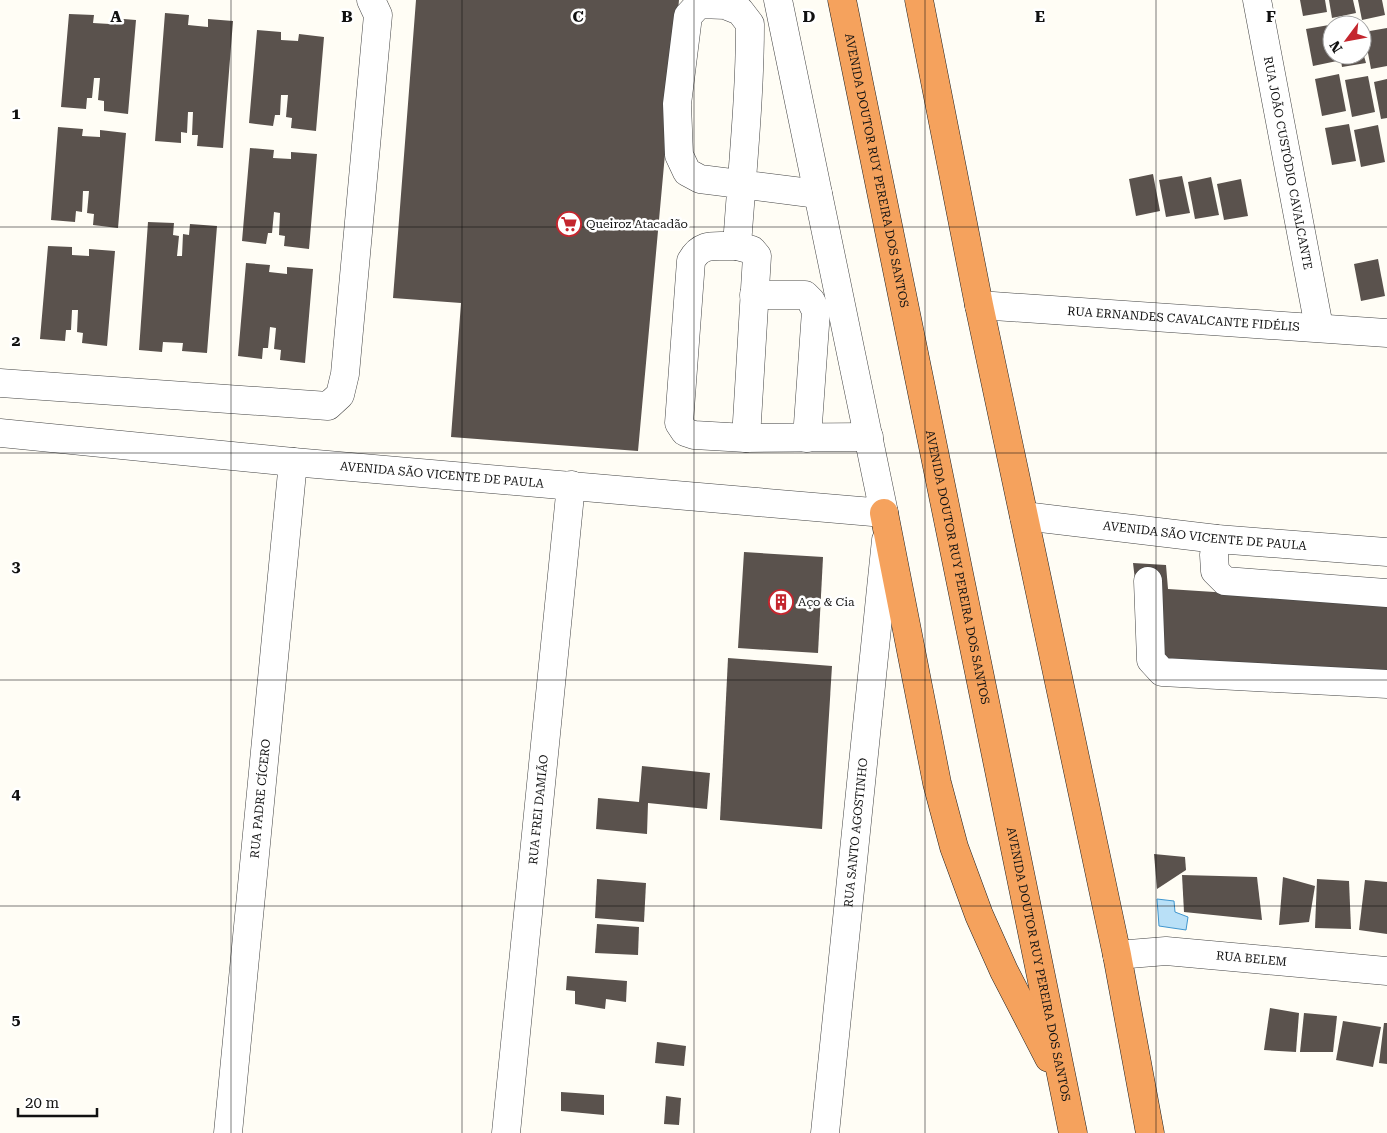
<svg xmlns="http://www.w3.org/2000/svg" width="1387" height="1133" font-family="'Roboto Serif',serif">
  <rect width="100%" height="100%" fill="#fffdf5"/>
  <path fill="#b9e0f7" stroke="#3f96cf" d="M1157,899L1174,901L1175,912L1188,917L1186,930L1159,926Z"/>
  <g fill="#5a524d">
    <path d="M416,0H679L638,451L451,437L461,303L393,298Z"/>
    <path d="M1300,0H1325L1327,12L1303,16Z"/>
    <path d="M1329,0H1353L1356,13L1332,18Z"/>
    <path d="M1358,0H1382L1385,15L1362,20Z"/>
    <path d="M165,13L189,15L188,25L208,27V19L233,21L223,148L197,146L198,135H192L193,112H188L187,133L181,132V143L155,141Z"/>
    <path d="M69,14L94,15L93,23L110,24L111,18L136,20L128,114L104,111V101L98,100L100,78H94L92,98H87L86,109L61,107Z"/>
    <path d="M1329,25L1332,38V55H1336L1337,61L1313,66L1306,29Z"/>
    <path d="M1387,28V66L1371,69L1364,32Z"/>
    <path d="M257,30L281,32V40L298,41L299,34L324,37L316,131L291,128L292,118L286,117L288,95H281L280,115H275L273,126L249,123Z"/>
    <path d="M1362,49L1366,63L1342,67L1340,55H1362Z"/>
    <path d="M1339,74L1346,111L1322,116L1315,79Z"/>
    <path d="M1368,76L1375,112L1352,117L1345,80Z"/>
    <path d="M1387,79V118L1381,119L1374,82Z"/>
    <path d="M1349,124L1356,161L1332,165L1325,128Z"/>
    <path d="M1378,125L1385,162L1361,167L1354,130Z"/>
    <path d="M58,127L83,129L82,136L100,137V130L126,133L118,228L93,225L94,214L87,213L89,191H83L82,212L76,211L75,222L51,220Z"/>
    <path d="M250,148L274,150L273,158L291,159V152L317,154L309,249L284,246L285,236L279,235L280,213L274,212L272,233H268L266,244L242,241Z"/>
    <path d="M1153,174L1160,211L1136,216L1129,179Z"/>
    <path d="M1182,176L1190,213L1166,217L1159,180Z"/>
    <path d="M1211,177L1219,215L1195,219L1188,182Z"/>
    <path d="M1241,179L1248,216L1224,220L1217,184Z"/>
    <path d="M148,222L174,223L173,235L179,236L177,256H182L183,234L189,235L190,224L217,226L207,353L182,351L183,343L163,342L162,352L139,350Z"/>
    <path d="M48,246L72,247V255L89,256V249L115,251L107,346L82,343L83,333L77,332L78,310H72L71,330H66L65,341L40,339Z"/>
    <path d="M1378,259L1385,296L1361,301L1354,264Z"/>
    <path d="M246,263L270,265L269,272L287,274V267L313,269L305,363L280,360L281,350L274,349L276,328L270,327L268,348H263L262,359L238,356Z"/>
    <path d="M744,552L823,557L818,653L738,648Z"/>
    <path d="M1133,563L1166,565L1168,589L1387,603V680L1145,665Z"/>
    <path d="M728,658L832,666L822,829L720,820Z"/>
    <path d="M642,766L710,773L707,809L648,803L647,834L596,829L598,798L639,802Z"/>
    <path d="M1154,854L1185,857L1186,870L1157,889Z"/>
    <path d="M1182,875L1257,877L1262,920L1184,912Z"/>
    <path d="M1283,877L1315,886L1309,922L1279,925Z"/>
    <path d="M597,879L646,883L644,922L595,918Z"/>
    <path d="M1317,879L1349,881L1351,929L1315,928Z"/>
    <path d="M1365,880L1387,882V934L1359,930Z"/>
    <path d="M597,924L639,927L638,955L595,953Z"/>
    <path d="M567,976L627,981L626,1002L606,999L605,1009L575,1004V991L566,990Z"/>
    <path d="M1270,1008L1299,1013L1296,1052L1264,1050Z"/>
    <path d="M1304,1013L1337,1016L1333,1052H1300Z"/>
    <path d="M1343,1021L1381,1027L1373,1067L1336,1060Z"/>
    <path d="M1384,1023H1387V1064L1379,1063Z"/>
    <path d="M657,1042L686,1046L684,1066L655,1063Z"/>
    <path d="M561,1092L604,1095V1115L561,1111Z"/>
    <path d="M666,1096L681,1098L679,1125L664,1124Z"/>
  </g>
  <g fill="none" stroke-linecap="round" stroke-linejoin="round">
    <defs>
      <g id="minor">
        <path id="s1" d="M1257,0L1319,327"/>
        <path d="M737,246C716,247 702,241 691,261L679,423L685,432L694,435L746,438L869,437"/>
        <path d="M754,295H805L811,301L816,311L807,438"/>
        <path id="s2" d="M979,305L1387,333"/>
        <path d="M0,383L328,406L340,395L345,374L378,15L371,0"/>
        <path id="s3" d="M0,433L293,462L884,513L778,0"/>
        <path d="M746,438L757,256L752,250L737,246C742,172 750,98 750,24L740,11L725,5L699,4L688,16L677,104L679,155L687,172L700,179L818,194"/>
        <path id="s4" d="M1024,516L1217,539L1387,552"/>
        <path d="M1217,539L1214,555L1215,571L1225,581L1387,593"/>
        <path d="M1148,581L1151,660L1162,672L1387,684"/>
        <path id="s5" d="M1117,955L1166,951L1387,971"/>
        <path id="s6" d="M228,1133L293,462"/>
        <path id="s7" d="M506,1133L571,485"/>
        <path id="s8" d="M825,1133L886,540"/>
      </g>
      <g id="highway">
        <path id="s9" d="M842,0L1073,1133"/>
        <path d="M919,0L979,305L1117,955L1150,1133"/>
        <path d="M884,513L937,783L954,847L979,915L1004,971L1049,1058"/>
      </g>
    </defs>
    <use href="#minor" stroke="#444" stroke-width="29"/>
    <use href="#highway" stroke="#222" stroke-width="29"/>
    <use href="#minor" stroke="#fff" stroke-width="28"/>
    <use href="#highway" stroke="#f5a25d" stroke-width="28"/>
  </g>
  <path fill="none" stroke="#111" stroke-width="1" stroke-opacity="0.55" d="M231,0V1133M462,0V1133M694,0V1133M925,0V1133M1156,0V1133M0,227H1387M0,453H1387M0,680H1387M0,906H1387"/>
  <defs>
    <symbol id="supermarket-ring" viewBox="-11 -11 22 22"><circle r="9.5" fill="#fff" stroke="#c4262e" stroke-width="1.5"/><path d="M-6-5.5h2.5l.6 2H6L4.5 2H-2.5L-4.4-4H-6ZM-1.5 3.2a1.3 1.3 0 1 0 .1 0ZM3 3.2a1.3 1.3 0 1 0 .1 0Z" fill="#c4262e"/></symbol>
    <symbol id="building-ring" viewBox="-11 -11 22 22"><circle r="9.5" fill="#fff" stroke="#c4262e" stroke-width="1.5"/><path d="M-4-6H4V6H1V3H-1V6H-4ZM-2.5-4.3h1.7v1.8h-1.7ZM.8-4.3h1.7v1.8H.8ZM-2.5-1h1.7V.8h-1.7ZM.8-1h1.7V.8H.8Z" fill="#c4262e"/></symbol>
  </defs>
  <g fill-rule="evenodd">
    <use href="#supermarket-ring" x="555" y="210" width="28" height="28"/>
    <use href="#building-ring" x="767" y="588" width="28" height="28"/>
  </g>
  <g text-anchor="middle" stroke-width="5" stroke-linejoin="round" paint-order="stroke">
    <g font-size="12" fill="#111" stroke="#fff">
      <text dy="4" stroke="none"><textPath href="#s1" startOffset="166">RUA JOÃO CUSTÓDIO CAVALCANTE</textPath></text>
      <text dy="4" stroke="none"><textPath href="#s9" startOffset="174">AVENIDA DOUTOR RUY PEREIRA DOS SANTOS</textPath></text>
      <text dy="4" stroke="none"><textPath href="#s2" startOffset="205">RUA ERNANDES CAVALCANTE FIDÉLIS</textPath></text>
      <text dy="4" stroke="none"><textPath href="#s3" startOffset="444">AVENIDA SÃO VICENTE DE PAULA</textPath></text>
      <text dy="4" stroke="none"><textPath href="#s4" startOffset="182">AVENIDA SÃO VICENTE DE PAULA</textPath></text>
      <text dy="4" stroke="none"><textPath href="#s9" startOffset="579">AVENIDA DOUTOR RUY PEREIRA DOS SANTOS</textPath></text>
      <text dy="4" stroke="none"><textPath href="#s6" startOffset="336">RUA PADRE CÍCERO</textPath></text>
      <text dy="4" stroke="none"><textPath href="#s7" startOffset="325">RUA FREI DAMIÃO</textPath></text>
      <text dy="4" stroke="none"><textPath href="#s8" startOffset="302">RUA SANTO AGOSTINHO</textPath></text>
      <text dy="4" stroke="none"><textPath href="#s5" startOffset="135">RUA BELEM</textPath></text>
      <text dy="4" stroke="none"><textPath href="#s9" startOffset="984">AVENIDA DOUTOR RUY PEREIRA DOS SANTOS</textPath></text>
    </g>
    <g font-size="12" fill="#111" stroke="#fff" text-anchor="start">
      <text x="586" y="228">Queiroz Atacadão</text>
      <text x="798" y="606">Aço &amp; Cia</text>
    </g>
  </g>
  <g font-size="16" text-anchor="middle" font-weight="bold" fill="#111" stroke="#fff" stroke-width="5" stroke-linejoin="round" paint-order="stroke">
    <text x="116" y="22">A</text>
    <text x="347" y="22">B</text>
    <text x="578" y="22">C</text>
    <text x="809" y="22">D</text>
    <text x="1040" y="22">E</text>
    <text x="1271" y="22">F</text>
    <text x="16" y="119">1</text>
    <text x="16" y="346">2</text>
    <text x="16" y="572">3</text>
    <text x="16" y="799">4</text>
    <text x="16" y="1025">5</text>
  </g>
  <g transform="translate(1347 40) rotate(238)"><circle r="24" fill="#ffffff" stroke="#a0a0a0"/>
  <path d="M0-4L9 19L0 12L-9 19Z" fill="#c4262e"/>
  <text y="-8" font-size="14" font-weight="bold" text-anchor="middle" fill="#111111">N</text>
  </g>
  <path d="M18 1108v8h79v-8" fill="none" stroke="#111111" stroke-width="2.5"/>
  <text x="25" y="1108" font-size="15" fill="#111111" stroke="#ffffff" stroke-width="4" paint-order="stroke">20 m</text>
</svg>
